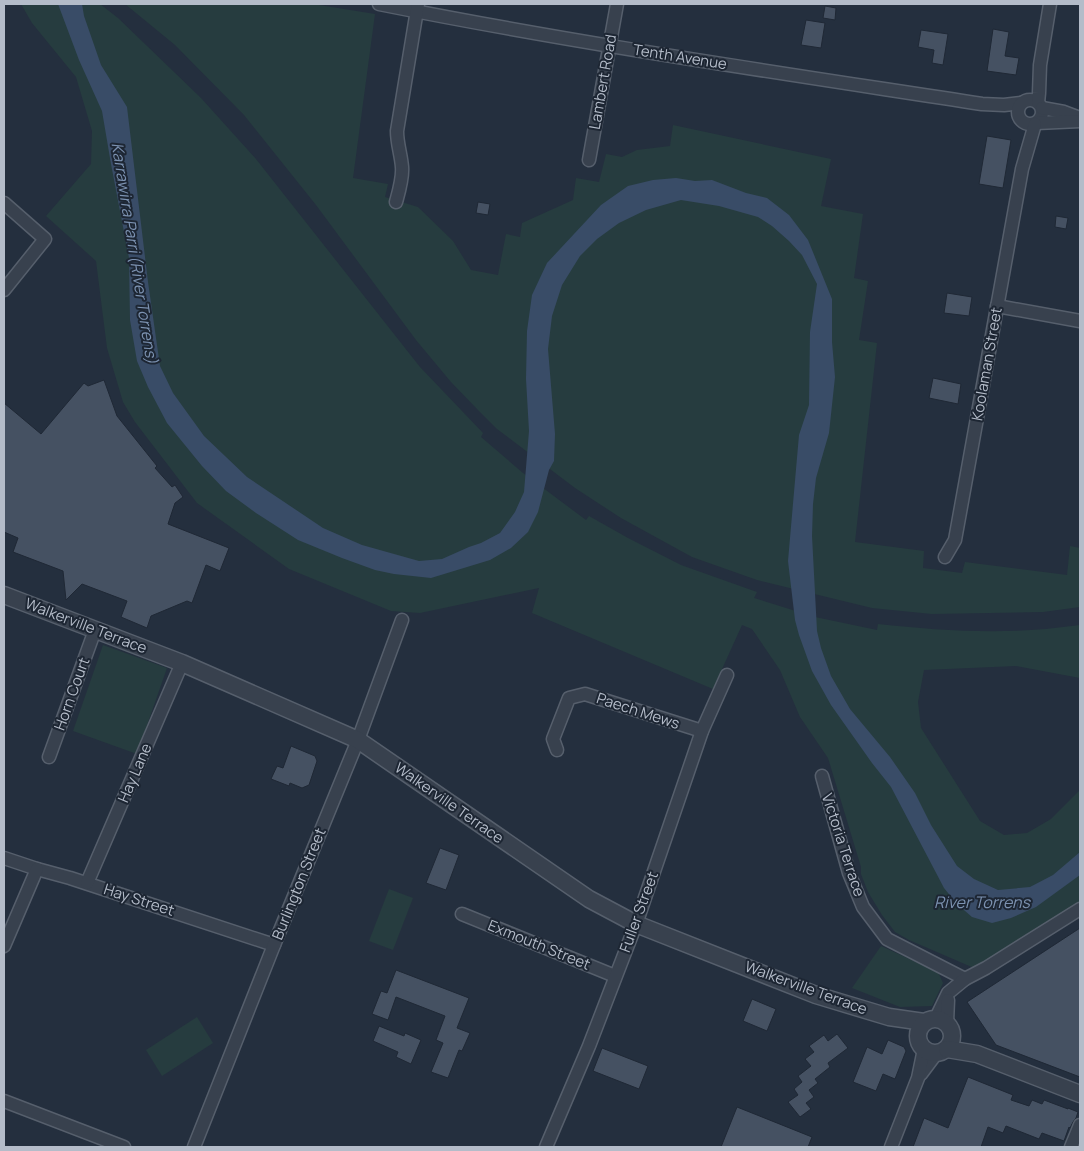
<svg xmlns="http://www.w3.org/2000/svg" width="1084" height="1151" font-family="Manrope,sans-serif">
  <rect width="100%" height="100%" fill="#242f3e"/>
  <g fill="#263c3f">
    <path d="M21,4H100L118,18L201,98L256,159L420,367L483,433L481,437L523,473L586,520L589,516L628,538L681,565L757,592L754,598L815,617L877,630L878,624C933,630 990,634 1046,629C1057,628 1069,626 1080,625V678L1016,666L924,670L918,702L921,728L980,821L1004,835L1027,833L1051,819L1080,790V902L1021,941L974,968L909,940L895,932L882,915L868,892L861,874V867L828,758L800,717L780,670L752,629L742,625L713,689L532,613L539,588L420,613L391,611L289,569L197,503L135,422L123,402L107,348L96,261L46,216L91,164L92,131L76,77L32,23Z"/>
    <path d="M125,4H313L375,14L353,178L388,184L385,197L418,207L453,241L471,270L498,275L506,234L520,237L522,223L573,200L576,178L599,182L606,154L622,157L637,150L670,146L673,125L831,159L821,206L863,214L854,278L868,281L859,340L877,343L855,542L924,551L923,568L962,573L965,562L1067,575L1070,546L1080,548V607L1043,612L932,614L872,608L757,580L692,557L621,518L575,488L497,429L478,410L451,382L416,340L316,205L244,115L175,45Z"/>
    <path d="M103,645L167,668L137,754L73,731Z"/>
    <path d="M389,889L413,898L393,950L369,941Z"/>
    <path d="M881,946L938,972L943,983L932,1006L900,1007L852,988Z"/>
    <path d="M197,1017L213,1043L162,1076L146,1050Z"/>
  </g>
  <path fill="#394c67" d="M58,4H82L84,16L101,65L127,107L148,282L160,366L173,393L204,436L247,477L323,528L362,545L419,561L442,559L469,547L481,543L500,533L515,512L524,492L529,431L526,379L527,331L532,295L547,263L601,205L628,186L653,180L676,178L695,181L712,180L746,193L767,198L789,215L808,240L832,299V342L835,377L829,433L816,478L813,504L812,536L817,631L821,648L831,676L850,709L890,757L915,793L931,825L957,866L974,879L998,890L1030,887L1053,875L1080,852V875L1036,907L1011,918L992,923L972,917L957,904L944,888L891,787L872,763L831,705L812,671L799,635L795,620L788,561L799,435L809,405L810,332L817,284L802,255L789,241L772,226L758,217L719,206L681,200L646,210L619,223L597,239L580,256L562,285L552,316L548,349L555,434L554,461L549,470L538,512L528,532L511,548L490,560L431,578L394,574L375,570L342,558L298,540L256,513L226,491L202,466L167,423L148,387L137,361L130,320L129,258L111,164L102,111L79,60Z"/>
  <g fill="#455162" stroke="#1f2835">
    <path d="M825,6L836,8L835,20L823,18Z"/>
    <path d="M806,20L825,23L821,48L801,45Z"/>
    <path d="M993,29L1009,32L1005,56L1019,58L1016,75L987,71Z"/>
    <path d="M921,30L948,34L943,65L932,63L934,50L918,47Z"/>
    <path d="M987,136L1011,140L1003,188L979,184Z"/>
    <path d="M478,202L490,204L488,215L476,213Z"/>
    <path d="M1056,216L1068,218L1066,229L1055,227Z"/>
    <path d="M947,293L972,297L969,316L944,313Z"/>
    <path d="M933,378L961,384L958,404L929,398Z"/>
    <path d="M104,380L117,416L157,466L155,468L172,487L175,485L183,497L175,503L168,524L229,548L220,571L206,565L192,603L187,601L151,616L147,628L121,617L127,601L82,584L66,600L63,571L13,552L18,538L4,532V403L41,434L84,383L88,386Z"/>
    <path d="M291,746L315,756L317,761L309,785L302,788L290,783L289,786L271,779L277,766L283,768Z"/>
    <path d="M440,848L459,855L446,890L426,883Z"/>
    <path d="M1080,928V1077L996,1045L967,1002Z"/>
    <path d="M396,970L469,998L457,1028L470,1033L462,1051L459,1050L448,1078L431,1072L443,1043L436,1040L445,1016L396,997L388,1020L372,1014L381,991L387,993Z"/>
    <path d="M752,999L776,1009L767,1031L743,1021Z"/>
    <path d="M379,1026L404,1036L405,1033L421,1040L411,1064L396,1057L398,1052L373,1041Z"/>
    <path d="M837,1034L848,1048L828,1063L830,1067L815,1079L818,1083L809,1090L814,1097L806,1103L811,1109L800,1117L788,1102L798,1095L794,1089L802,1082L798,1076L811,1066L805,1059L814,1052L809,1046L824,1035L828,1041Z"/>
    <path d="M888,1040L904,1047L906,1051L895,1079L883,1074L876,1091L853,1082L867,1047L882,1054Z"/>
    <path d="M602,1048L648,1066L639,1089L593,1071Z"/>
    <path d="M968,1077L1013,1095L1011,1100L1029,1106L1032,1100L1042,1104L1044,1100L1068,1109V1108L1078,1112L1076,1118L1073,1122L1070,1128L1069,1127L1064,1141L1042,1133L1039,1139L1006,1126L1003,1133L988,1127L981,1147H913L924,1118L948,1128Z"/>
    <path d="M737,1107L812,1137L808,1147H721Z"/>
  </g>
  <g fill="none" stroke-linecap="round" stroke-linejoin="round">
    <defs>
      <g id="minor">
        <path d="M379,4C579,44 781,73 982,104L1004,105L1021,103"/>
        <circle cx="1030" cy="112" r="12"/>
        <path d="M1038,103L1039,93L1040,65L1050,4"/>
        <path d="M1042,108L1064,112L1080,118"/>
        <path d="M1037,123L1080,121"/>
        <path d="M589,160L617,4"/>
        <path d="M396,202C399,191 403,178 402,167C401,154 397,144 397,131L418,4"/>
        <path d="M4,203L45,239L4,290"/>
        <path d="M997,306L1080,321"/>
        <path d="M945,557L955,540L1022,169L1035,124"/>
        <path d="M557,750L553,739L569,698L585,694L702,731"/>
        <path d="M49,757L95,630"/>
        <path d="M822,776L849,873L863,907L887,939L965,979"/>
        <path d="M4,858L37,869L70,878L274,945"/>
        <path d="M87,883L182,663"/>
        <path d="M462,914L615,976"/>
        <path d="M4,946L37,869"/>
        <path d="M936,1018L948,993L965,979L986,968L1080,909"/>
        <path d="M947,1023L948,1000"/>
        <path d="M921,1074L936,1054"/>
        <path d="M4,1101L124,1147"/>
        <path d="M194,1147L274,945L358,740L402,620"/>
        <path d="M546,1147L589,1046L636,924L702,731L727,675"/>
        <path d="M891,1147L918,1078L924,1049"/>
        <path d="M1071,1147L1080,1125"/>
      </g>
      <g id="tertiary">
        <path d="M4,595L182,663L358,740L589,899L636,924L816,995L889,1017L924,1022"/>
        <circle cx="935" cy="1036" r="17"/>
        <path d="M947,1049L977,1054L1080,1094"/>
      </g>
    </defs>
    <use href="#minor" stroke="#565f6c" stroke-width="15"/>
    <use href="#tertiary" stroke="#565f6c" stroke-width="19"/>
    <use href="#minor" stroke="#38414e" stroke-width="12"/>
    <use href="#tertiary" stroke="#38414e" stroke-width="16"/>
  </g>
  <g text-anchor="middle" stroke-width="4" stroke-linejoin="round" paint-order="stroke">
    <g font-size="15" fill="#b4bcc9" stroke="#1d2633">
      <text transform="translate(680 57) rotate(9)" y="5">Tenth Avenue</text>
      <text transform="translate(603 82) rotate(-80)" y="5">Lambert Road</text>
      <text transform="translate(987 364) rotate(-80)" y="5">Koolaman Street</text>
      <text transform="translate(86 626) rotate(21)" y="5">Walkerville Terrace</text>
      <text transform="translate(72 694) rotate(-70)" y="5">Horn Court</text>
      <text transform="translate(638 711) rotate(18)" y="5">Paech Mews</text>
      <text transform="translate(135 773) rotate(-67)" y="5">Hay Lane</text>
      <text transform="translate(449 803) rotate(35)" y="5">Walkerville Terrace</text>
      <text transform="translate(843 845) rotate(72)" y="5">Victoria Terrace</text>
      <text transform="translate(299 884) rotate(-68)" y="5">Burlington Street</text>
      <text transform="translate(139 900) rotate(18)" y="5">Hay Street</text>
      <text transform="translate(639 912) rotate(-70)" y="5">Fuller Street</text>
      <text transform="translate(539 945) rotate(22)" y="5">Exmouth Street</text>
      <text transform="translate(806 988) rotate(20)" y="5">Walkerville Terrace</text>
    </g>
    <g font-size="16" font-style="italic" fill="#7c92b1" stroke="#1d2633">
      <text transform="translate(135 253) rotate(81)" y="6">Karrawirra Parri (River Torrens)</text>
      <text x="982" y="908">River Torrens</text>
    </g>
  </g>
  <rect width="1084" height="1151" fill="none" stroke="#b4bcc9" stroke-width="10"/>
</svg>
